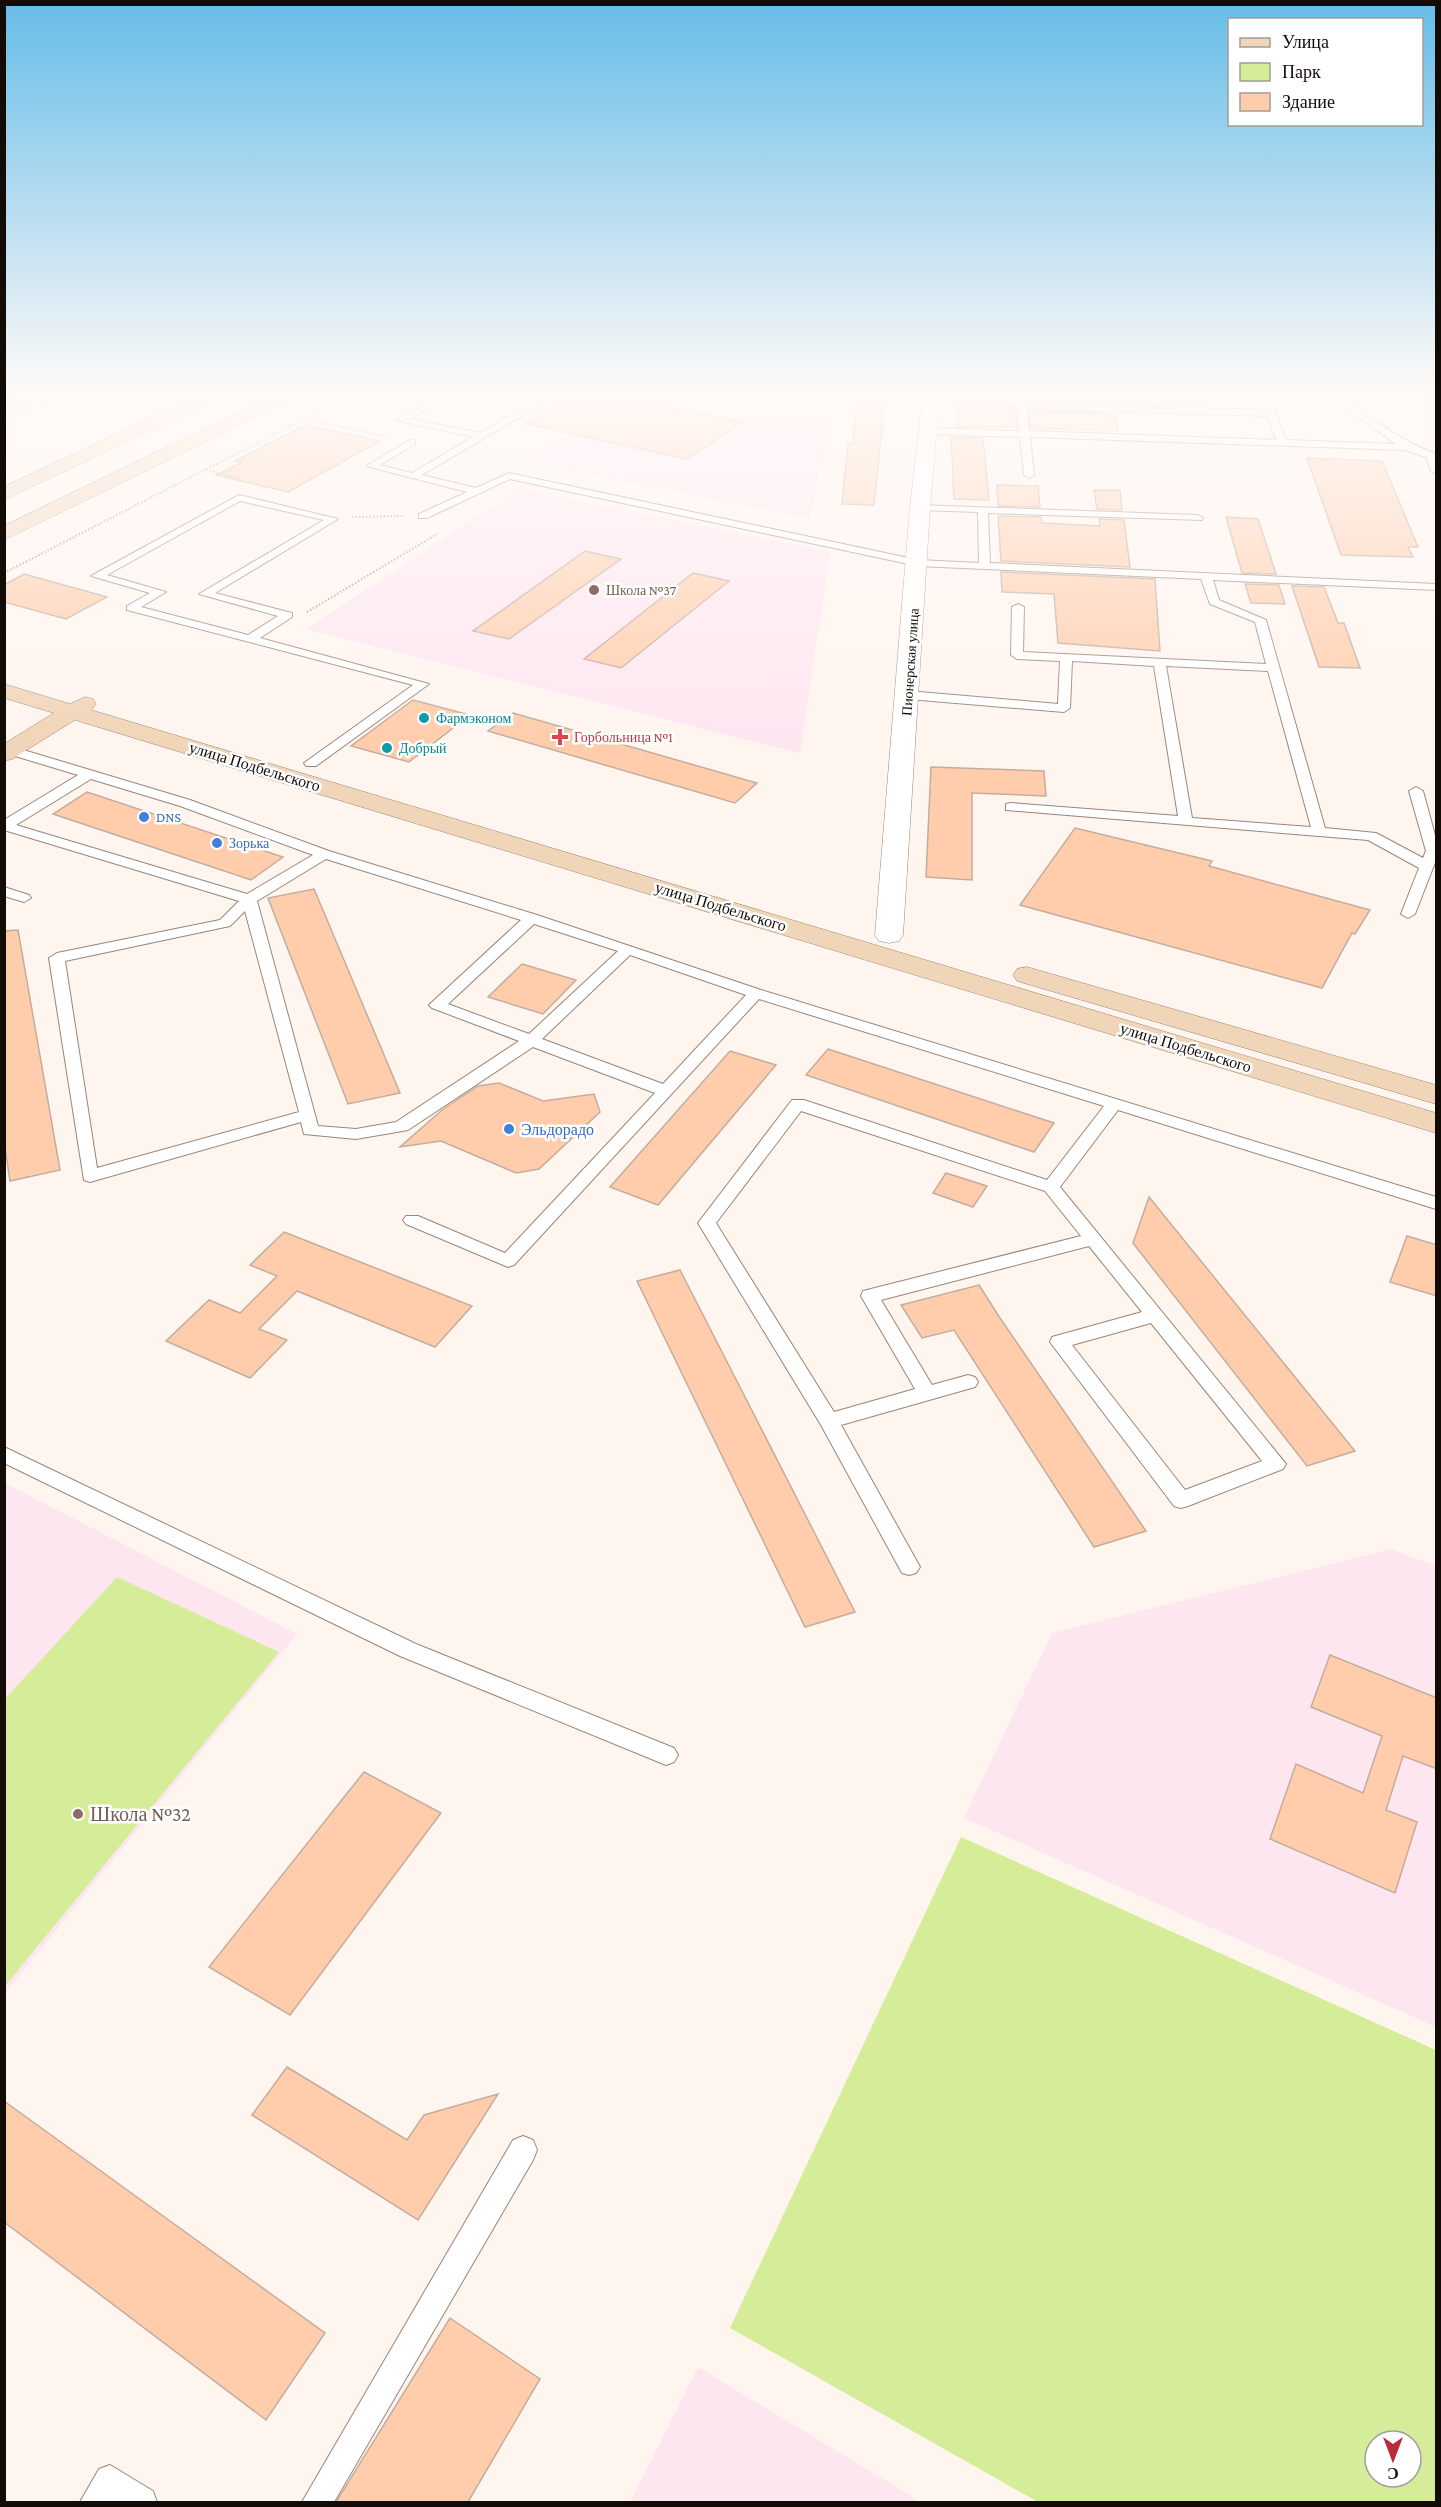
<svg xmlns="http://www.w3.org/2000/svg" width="1441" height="2507" font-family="'Crimson Pro',serif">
  <rect width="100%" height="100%" fill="#fff5ef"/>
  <g fill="#fee6f1">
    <path d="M646,389H719L833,411L810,519L526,460Z"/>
    <path d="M519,489L830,552L800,753L306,629Z"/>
    <path d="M5,1483L297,1634L5,1993Z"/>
    <path d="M1391,1549L1436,1566V2027L964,1818L1052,1633Z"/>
    <path d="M698,2367L921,2502H630Z"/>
  </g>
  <g fill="#d5ed99" fill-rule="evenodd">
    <path d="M117,1577L279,1652L5,1986V1699Z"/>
    <path d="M961,1837L1436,2050V2502H1038L730,2328ZM1375,2441H1411V2477H1375Z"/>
  </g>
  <g fill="#ffcdac" stroke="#c3ad9e" stroke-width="1.5">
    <path d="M859,389H886L874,505L842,504L848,444H852Z"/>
    <path d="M1001,389H1046V395L1113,397L1114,403L1024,401Z"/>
    <path d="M585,390L743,422L687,459L526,424Z"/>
    <path d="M956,397L994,398L1015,408L1017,427H957Z"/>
    <path d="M1029,411L1115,414L1118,431L1031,428Z"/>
    <path d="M305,425L380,441L288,492L216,475L242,462L235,461Z"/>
    <path d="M957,437L983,438L989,500L954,499L951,438Z"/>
    <path d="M1307,458L1382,461L1418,547H1408L1413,557L1341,555Z"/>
    <path d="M997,485L1038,486L1040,507L998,506Z"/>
    <path d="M1094,490H1120L1122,510L1097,509Z"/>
    <path d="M998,516L1041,517L1042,523L1100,526L1099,519L1124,520L1130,567L1001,561Z"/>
    <path d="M1226,517L1258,519L1276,574L1242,573Z"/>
    <path d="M585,551L621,559L509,639L473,631Z"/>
    <path d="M1001,572L1155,579L1160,651L1058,643L1054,594L1002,592Z"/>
    <path d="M693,573L729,581L621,668L584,659Z"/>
    <path d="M24,574L107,597L66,619L4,602V585Z"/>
    <path d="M1245,584L1279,585L1285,604L1251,603Z"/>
    <path d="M1292,586L1324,587L1338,623H1344L1360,668L1319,667Z"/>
    <path d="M413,700L470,715L409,762L351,746Z"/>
    <path d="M513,713L757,783L735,803L488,731Z"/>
    <path d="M931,767L1044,771L1046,796L972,793V880L926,877Z"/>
    <path d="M87,792L283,857L251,880L53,814Z"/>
    <path d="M1075,828L1212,861L1209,866L1370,910L1355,934L1352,933L1322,988L1020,905Z"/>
    <path d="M314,889L325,915L400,1093L348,1104L268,898Z"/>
    <path d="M18,930L60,1170L10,1181L4,1141V931Z"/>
    <path d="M522,964L576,980L543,1014L488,997Z"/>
    <path d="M828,1049L1054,1123L1034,1152L806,1075Z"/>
    <path d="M730,1051L776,1065L658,1205L610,1187Z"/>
    <path d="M499,1083L543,1101L594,1094L600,1112L539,1169L516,1173L441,1141L400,1147L442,1110L478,1086Z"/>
    <path d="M946,1173L987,1186L973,1207L933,1193Z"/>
    <path d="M1149,1197L1355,1451L1307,1466L1133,1243Z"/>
    <path d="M284,1232L472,1306L435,1347L297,1291L259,1329L287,1340L250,1378L166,1341L209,1300L240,1313L277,1276L250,1265Z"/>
    <path d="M1407,1236L1437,1245V1296L1390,1282Z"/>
    <path d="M680,1270L855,1612L805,1627L637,1281Z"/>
    <path d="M979,1285L1000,1318L1146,1531L1094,1547L954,1330L922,1338L901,1305Z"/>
    <path d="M1330,1655L1437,1698V1769L1403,1756L1386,1810L1417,1822L1395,1893L1270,1839L1296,1764L1363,1793L1382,1736L1311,1707Z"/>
    <path d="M364,1772L441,1813L290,2015L209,1967Z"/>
    <path d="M287,2067L407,2140L424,2115L498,2094L418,2220L252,2115Z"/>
    <path d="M4,2101L325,2333L266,2420L4,2222Z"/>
    <path d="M450,2318L540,2379L468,2502H336Z"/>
  </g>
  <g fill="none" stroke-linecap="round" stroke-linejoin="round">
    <defs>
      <g id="lane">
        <path d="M452,389H463L410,419L480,433L556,389H567L422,475L476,488L509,473L918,560L979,563L978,512L920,510L915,507L916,505L1198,515L1203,518L1202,520L988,513L990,563L1436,584V590L1213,580L1219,600L1266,620L1325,828L1376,833L1423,858L1426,851L1409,791L1416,787L1423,791L1436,839V860L1415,914L1408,918L1401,914L1419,868L1368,840L1006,810V804L1011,803L1178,816L1154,666L1072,661L1070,708L1064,712L908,699L902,695L908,691L1058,704L1060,661L1017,659L1011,655L1012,607L1018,604L1024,607L1023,652L1266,664L1255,622L1210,604L1201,579L918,566L510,479L427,518H419V514L467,492L366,466L412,439L415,440V444L380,465L412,473L473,437L396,420ZM1166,666L1268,671L1311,827L1192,818Z"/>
        <path d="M981,389H992L1024,403L1266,410L1258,389H1267L1286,440L1396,444L1350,411L1333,389H1342C1361,414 1404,443 1434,453L1436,474L1431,471L1426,457L1405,450L1030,437L1034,475L1029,478L1024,475L1020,437L929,434L924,431L929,428L1020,431L1017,407ZM1027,409L1268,416L1276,440L1029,431Z"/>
        <path d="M1409,389H1436V395Z"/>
        <path d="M4,390L44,398L49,401L4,422V415L34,402L4,396Z"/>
        <path d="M239,495L338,519L215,593L292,613V617L260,638L429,684L316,766H306L304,763L413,685L127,610V606L150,593L91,576ZM240,501L324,520L199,594L278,616L248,635L141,607L166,592L107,575Z"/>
        <path d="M10,746L190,800L329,851L537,915L761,990L1436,1197V1209L1118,1110L1060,1187L1286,1464L1283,1469L1188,1506L1181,1508L1174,1506L1050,1342L1052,1337L1142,1312L1089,1246L881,1300L932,1385L968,1375L975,1377L978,1382L975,1387L841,1425L920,1567L916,1573L909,1575L902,1573L821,1425L698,1223L792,1100H804L1047,1180L1104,1106L759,999L514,1265L508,1267L406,1224L403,1220L406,1216H418L505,1253L655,1093L533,1047L408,1130L356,1139L304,1134L301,1122L90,1182L84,1180L49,958L57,953L220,920L239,901L4,830V820L78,775L5,753L4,749ZM91,779L180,806L313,855L247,894L16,825ZM326,859L521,920L429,1005L432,1008L519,1041L396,1122L356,1129L318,1126L257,901ZM245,911L299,1112L97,1168L65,961L230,926ZM534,924L618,951L529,1034L448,1004ZM630,955L746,995L663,1084L542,1039ZM801,1111L1045,1191L1081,1236L863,1291L861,1296L915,1389L834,1412L716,1223ZM1151,1323L1262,1461L1185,1490L1072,1345Z"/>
        <path d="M4,887L29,895L31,898L24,902L4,896Z"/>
        <path d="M4,1447L416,1644L674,1748L678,1755L674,1762L666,1765L400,1656L4,1463Z"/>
        <path d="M523,2136L533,2140L537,2150L533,2160L334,2502H302L513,2140Z"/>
        <path d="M110,2465L153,2491L157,2502H80L99,2469Z"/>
      </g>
      <path id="street" d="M924,389H940L930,507L903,935L899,941L889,943L879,941L875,935L910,507Z"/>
      <g id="secondary">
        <path d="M212,389H233L231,393L4,500V487Z"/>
        <path d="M287,389H308L306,393L4,540V526Z"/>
        <path d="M4,684L70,704L85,697L93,699L96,704L91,710L1436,1113V1133L75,720L12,759L4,761V744L54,713L4,698Z"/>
        <path d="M1027,967L1436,1085V1104L1017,981L1013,975L1017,969Z"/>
      </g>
    </defs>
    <use href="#lane" stroke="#9a8576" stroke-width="2"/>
    <use href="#street" stroke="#9a8576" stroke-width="1"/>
    <use href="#secondary" stroke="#9a8576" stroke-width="1"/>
    <g stroke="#9f9690" stroke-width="2" stroke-dasharray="1.5 2" stroke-linecap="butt">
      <path d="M363,389L304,419L385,436"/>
      <path d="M145,403L140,402L167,389"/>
      <path d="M206,470L240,478"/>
      <path d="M352,517L404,516"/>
      <path d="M4,573L304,419"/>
      <path d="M307,612L437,534"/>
    </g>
    <use href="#lane" fill="#fff" fill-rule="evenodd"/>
    <use href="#street" fill="#fff" fill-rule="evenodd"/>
    <use href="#secondary" fill="#f1d5b8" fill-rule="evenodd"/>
  </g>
  <linearGradient id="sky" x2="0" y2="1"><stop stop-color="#66bce8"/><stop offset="0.53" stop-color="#fffaf8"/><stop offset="1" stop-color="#fffaf8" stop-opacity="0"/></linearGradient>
  <rect width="1441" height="740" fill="url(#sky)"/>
  <g fill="#8d6e63" stroke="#fff" stroke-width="2">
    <circle cx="594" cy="590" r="6"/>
    <circle cx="78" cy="1814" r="6"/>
  </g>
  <g fill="#0f9aa8" stroke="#fff" stroke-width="2">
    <circle cx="424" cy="718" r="6"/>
    <circle cx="387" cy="748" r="6"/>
  </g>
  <path fill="#e0444e" stroke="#fff" stroke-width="2" d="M557 728h6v6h6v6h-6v6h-6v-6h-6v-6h6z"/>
  <g fill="#3f7fe0" stroke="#fff" stroke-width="2">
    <circle cx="144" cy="817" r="6"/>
    <circle cx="217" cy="843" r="6"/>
    <circle cx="509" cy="1129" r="6"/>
  </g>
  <g text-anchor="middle" stroke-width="5" stroke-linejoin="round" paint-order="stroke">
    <g font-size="14" fill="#785e54" stroke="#fff" text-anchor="start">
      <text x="606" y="595">Школа №37</text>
    </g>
    <g font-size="14" fill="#120b06" stroke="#fff">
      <text transform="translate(910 662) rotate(-86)" y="5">Пионерская улица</text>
    </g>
    <g font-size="14" fill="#0d838f" stroke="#fff" text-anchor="start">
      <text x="436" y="723">Фармэконом</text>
      <text x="399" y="753">Добрый</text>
    </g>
    <g font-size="14" fill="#be3a42" stroke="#fff" text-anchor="start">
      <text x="574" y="742">Горбольница №1</text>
    </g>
    <g font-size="14" fill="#366cbe" stroke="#fff" text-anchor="start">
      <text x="156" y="822">DNS</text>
      <text x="229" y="848">Зорька</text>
    </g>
    <g font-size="16" fill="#120b06" stroke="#fff">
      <text transform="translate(255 766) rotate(17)" y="6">улица Подбельского</text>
      <text transform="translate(721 906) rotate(17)" y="6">улица Подбельского</text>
      <text transform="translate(1186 1047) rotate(17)" y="6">улица Подбельского</text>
    </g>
    <g font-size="16" fill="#366cbe" stroke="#fff" text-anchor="start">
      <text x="521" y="1135">Эльдорадо</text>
    </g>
    <g font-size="20" fill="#785e54" stroke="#fff" text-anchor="start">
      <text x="90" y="1821">Школа №32</text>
    </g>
  </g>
  <rect width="1441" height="2507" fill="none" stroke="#120b06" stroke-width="12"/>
  <rect x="1228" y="18" width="195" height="108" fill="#ffffff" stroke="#a09d9b" stroke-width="1.5"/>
  <rect x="1240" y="38" width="30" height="9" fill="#f1d5b8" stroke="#a09d9b" stroke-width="1.5"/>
  <text x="1282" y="48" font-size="18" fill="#120b06">Улица</text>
  <rect x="1240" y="63" width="30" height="18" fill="#d5ed99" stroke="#a09d9b" stroke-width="1.5"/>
  <text x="1282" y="78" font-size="18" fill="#120b06">Парк</text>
  <rect x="1240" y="93" width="30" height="18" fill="#ffcdac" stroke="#a09d9b" stroke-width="1.5"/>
  <text x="1282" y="108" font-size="18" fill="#120b06">Здание</text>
  <g transform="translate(1393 2459) rotate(180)"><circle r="28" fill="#ffffff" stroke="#a09d9b" stroke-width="1.5"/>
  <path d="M0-4.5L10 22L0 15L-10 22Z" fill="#bb2a3a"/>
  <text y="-9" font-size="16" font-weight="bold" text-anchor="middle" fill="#120b06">С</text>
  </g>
</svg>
